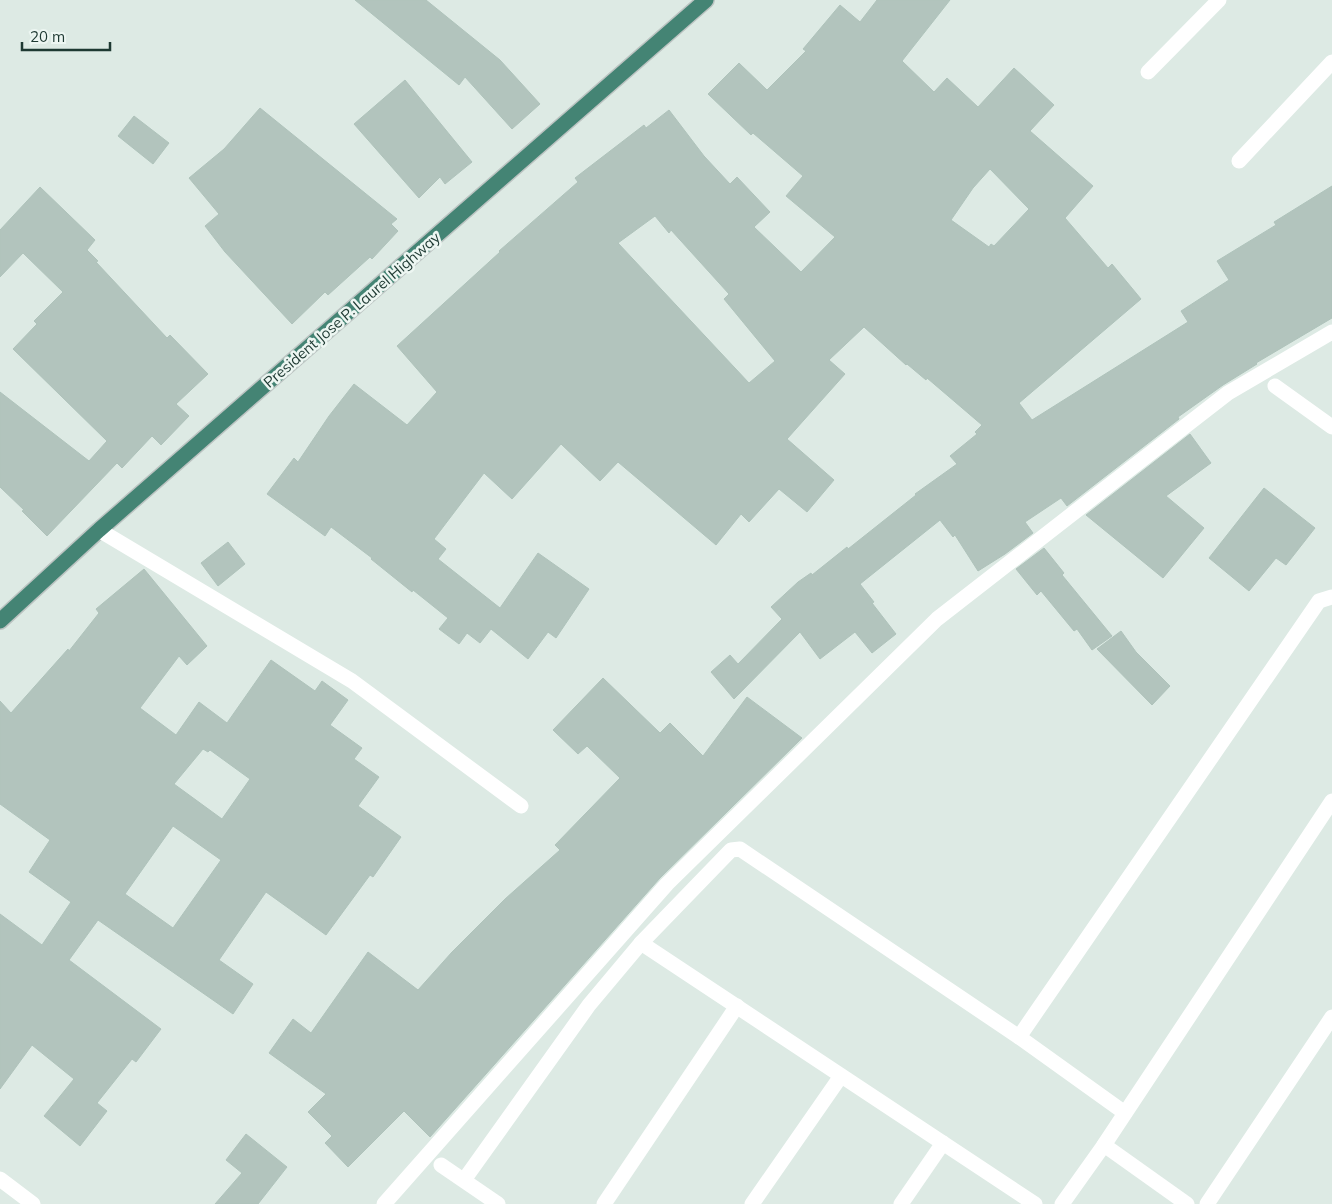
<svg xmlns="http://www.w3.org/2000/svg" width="1332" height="1204" font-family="Mulish,sans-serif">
  <rect width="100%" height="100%" fill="#ddeae4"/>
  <g fill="#b2c4bd" stroke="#afc3bb" fill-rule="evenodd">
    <path d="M355,0H426L500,60L540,104L512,129L465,77L459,85Z"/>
    <path d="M877,0H950L902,61L934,92L947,78L978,107L1014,68L1054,105L1030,131L1093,186L1065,218L1108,268L1112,264L1141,299L1019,403L1032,420L1188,322L1181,311L1229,280L1217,261L1276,225L1274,222L1332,186V318L1256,363L1257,364L1223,385L1178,417L1179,419L1067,506L1061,498L1025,522L1033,533L1005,554L978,571L955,535L953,537L940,520L860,584L874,602L872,603L896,634L872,653L855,632L820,659L800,632L734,699L711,672L730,655L738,664L782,619L771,607L798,582L811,573L812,575L847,547L848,549L916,495L915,494L957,464L950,456L977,434L975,432L982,425L927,378L926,380L907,364L906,365L864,327L829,360L845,374L787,439L834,480L807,512L779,489L749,522L741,514L716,545L618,462L600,481L561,444L512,499L484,473L434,539L446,549L438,559L500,608L538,553L589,589L556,638L548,632L528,659L491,629L480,643L467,633L459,644L439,629L448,618L413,590L412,592L371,559L372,558L331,527L325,536L267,494L294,458L298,462L329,416L354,384L407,425L437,392L397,346L500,252L499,251L578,182L575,178L644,125L646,128L669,110L704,156L730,184L737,177L770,212L754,227L801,272L835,237L786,196L803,176L753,133L751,135L708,94L739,63L767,90L806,51L803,49L840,5L860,22ZM990,169L1029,209L994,246L991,244L989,247L951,220L973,188ZM655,216L669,233L671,230L729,294L724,299L775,361L749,383L618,243Z"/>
    <path d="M405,80L472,162L445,184L440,177L419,198L354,124Z"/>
    <path d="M260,108L397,219L391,224L398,231L372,259L370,257L328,295L325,292L292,324L225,252L205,226L219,214L189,178L224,149Z"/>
    <path d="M134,116L169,143L153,164L118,136Z"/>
    <path d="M40,187L95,240L87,250L98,261L96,262L167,338L170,335L208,374L176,404L189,416L161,445L152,436L122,468L117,463L47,536L22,511L24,510L0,487V392L89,461L107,441L13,349L37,324L34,321L63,292L23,253L0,277V230Z"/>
    <path d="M1190,434L1211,463L1166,496L1204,528L1163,578L1086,515Z"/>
    <path d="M1264,488L1315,528L1286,565L1276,558L1249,591L1209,558Z"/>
    <path d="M228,542L245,564L218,586L201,563Z"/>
    <path d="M1044,548L1064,573L1062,575L1112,636L1092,650L1077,629L1074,631L1041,591L1037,595L1016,569Z"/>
    <path d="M144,569L207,646L187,665L179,656L140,708L176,735L199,702L227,723L271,660L315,691L322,681L348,700L330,725L362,748L354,759L379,777L358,806L401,837L373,877L370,875L326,935L266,892L219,960L253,984L233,1014L98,920L69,960L161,1029L136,1062L132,1059L97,1103L107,1111L80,1146L44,1116L74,1079L32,1045L0,1089V914L42,945L71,902L29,872L50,840L0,804V701L11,713L68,649L69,651L99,613L96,609ZM203,749L208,752L210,750L250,779L222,819L174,784ZM173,826L221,860L173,928L125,894Z"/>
    <path d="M1121,631L1136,652L1170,686L1152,705L1097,649Z"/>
    <path d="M603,678L660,733L670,723L703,756L747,697L802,738L660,878L430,1137L404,1111L348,1167L325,1143L332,1136L308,1112L326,1094L269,1053L293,1019L311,1033L368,952L418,990L452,952L505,899L560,850L555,845L620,778L587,746L578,754L553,730Z"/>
    <path d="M246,1134L287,1167L258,1204H215L242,1173L226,1160Z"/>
  </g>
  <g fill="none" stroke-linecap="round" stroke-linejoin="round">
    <defs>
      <path id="trunk" d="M0,621L99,530L706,0"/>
    </defs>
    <use href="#trunk" stroke="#bcc4c2" stroke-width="18"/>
    <path stroke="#fff" stroke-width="15" d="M0,1179L33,1204"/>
    <g stroke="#fff" stroke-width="15">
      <path d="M1148,72L1219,0"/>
      <path d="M1239,161L1332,62"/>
      <path d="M1275,386L1332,427"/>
      <path d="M99,530L352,681L521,806"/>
      <path d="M641,943L1035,1204"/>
      <path d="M1019,1037L1319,601L1332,597"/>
      <path d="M1104,1145L1187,1204"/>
      <path d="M441,1165L498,1204"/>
      <path d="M464,1180L589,1005L641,943L731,850L740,849L1019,1037L1125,1113"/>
      <path d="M384,1204L667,884L937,619L1228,393L1332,332"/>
      <path d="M604,1204L737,1006"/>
      <path d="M752,1204L841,1076"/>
      <path d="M901,1204L943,1143"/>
      <path d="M1062,1204L1104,1145L1332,801"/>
      <path d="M1207,1204L1332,1017"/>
    </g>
    <use href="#trunk" stroke="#448474" stroke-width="15"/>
  </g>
  <g text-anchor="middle" stroke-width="5" stroke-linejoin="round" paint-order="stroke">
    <g font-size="15" fill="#1e3932" stroke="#edf6f2">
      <text transform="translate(352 310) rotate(-41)" y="5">President Jose P. Laurel Highway</text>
    </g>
  </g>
  <path d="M22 42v8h88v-8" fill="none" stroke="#1e3932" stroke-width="2.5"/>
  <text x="30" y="42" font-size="15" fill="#1e3932" stroke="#edf6f2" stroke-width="4" paint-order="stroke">20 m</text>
</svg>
